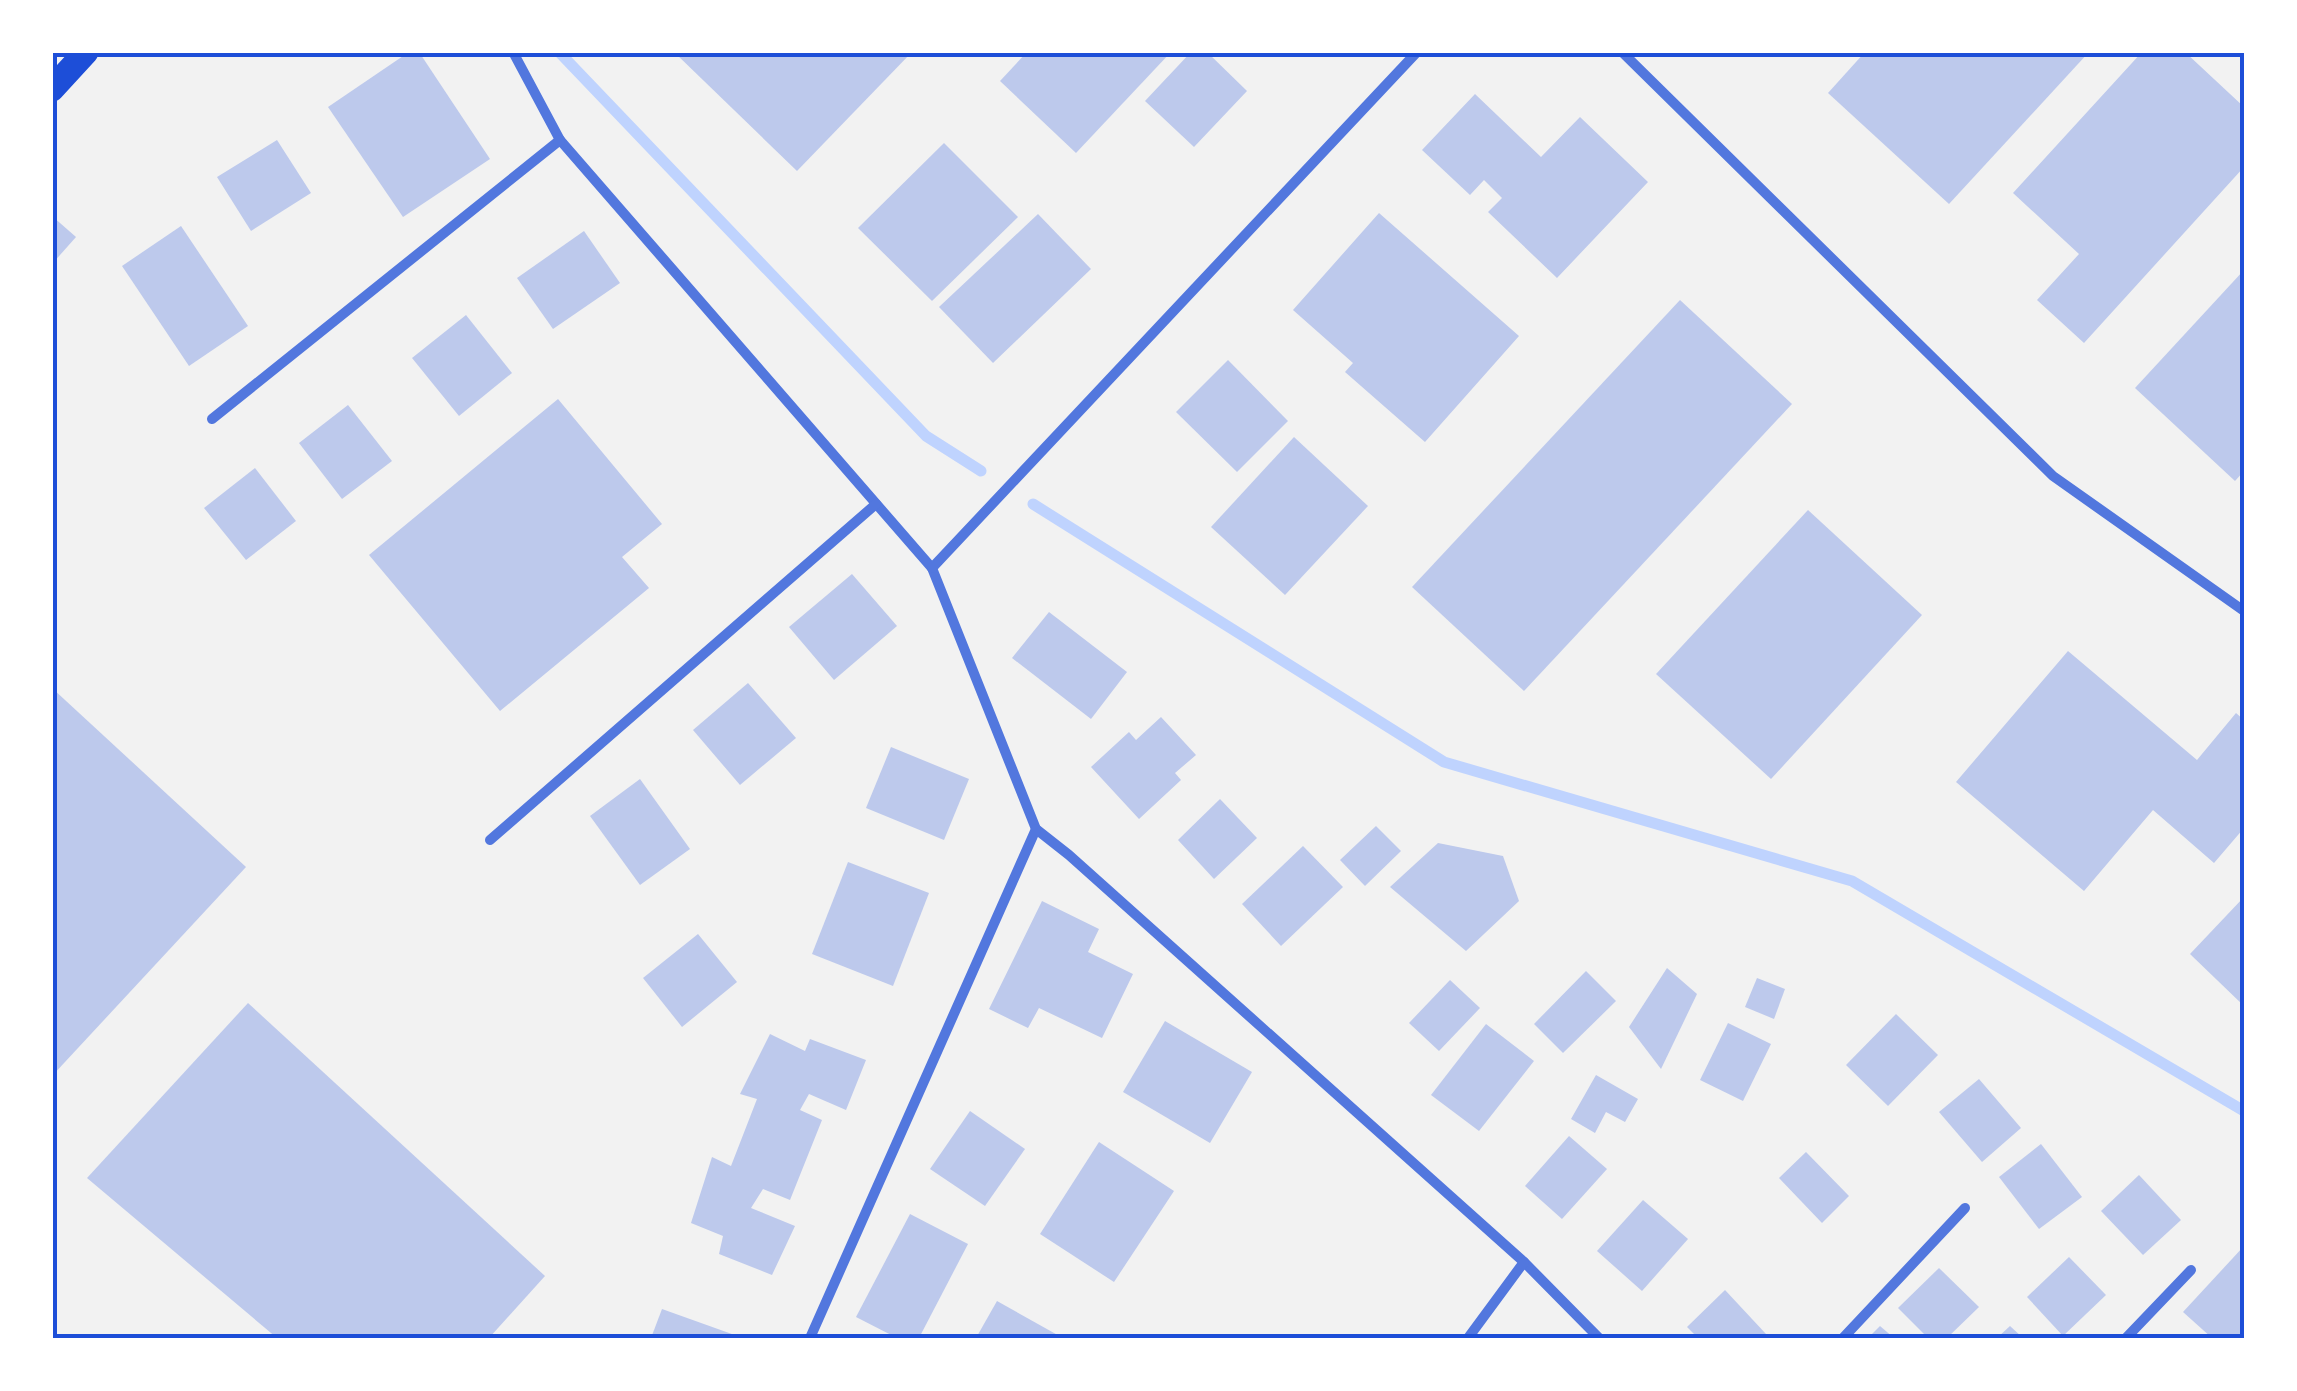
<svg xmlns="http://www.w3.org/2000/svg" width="2297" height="1391" font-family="Lato,sans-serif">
  <rect width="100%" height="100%" fill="#f2f2f2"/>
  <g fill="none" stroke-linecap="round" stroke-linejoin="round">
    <g stroke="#bfd3fe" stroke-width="11">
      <path d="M559,52L926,436L981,471"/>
      <path d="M1033,504L1444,762L1852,881L2244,1111"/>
    </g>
  </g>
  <g fill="#bdc9ec">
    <path d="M409,52H419L490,159L403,217L328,107Z"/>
    <path d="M674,52H912L797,171Z"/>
    <path d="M1027,52H1171L1076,153L1000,81Z"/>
    <path d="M1191,52H1207L1247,91L1194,147L1145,101Z"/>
    <path d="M1865,52H2089L1949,204L1828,93Z"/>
    <path d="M2142,52H2185L2244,107V167L2084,343L2037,300L2079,254L2013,193Z"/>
    <path d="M1475,94L1541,157L1580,117L1648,182L1557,278L1488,212L1502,198L1484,180L1470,195L1422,150Z"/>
    <path d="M277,140L311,193L251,231L217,177Z"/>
    <path d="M944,143L1018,217L932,301L858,228Z"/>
    <path d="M1379,213L1519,336L1425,442L1345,372L1353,363L1293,310Z"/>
    <path d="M1038,214L1091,269L993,363L939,307Z"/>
    <path d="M52,216L76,237L52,264Z"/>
    <path d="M181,226L248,326L189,366L122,266Z"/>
    <path d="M584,231L620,283L553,329L517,278Z"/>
    <path d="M2244,270V471L2235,481L2135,388Z"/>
    <path d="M1680,300L1792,404L1524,691L1412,587Z"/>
    <path d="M466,315L512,373L459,416L412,358Z"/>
    <path d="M1228,360L1288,421L1237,472L1176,412Z"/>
    <path d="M558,399L662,524L622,557L649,588L500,711L369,555Z"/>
    <path d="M348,405L392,461L342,499L299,443Z"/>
    <path d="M1294,437L1368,506L1285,595L1211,527Z"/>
    <path d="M255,468L296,521L246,560L204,508Z"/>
    <path d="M1808,510L1922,615L1771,779L1656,674Z"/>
    <path d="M852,574L897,626L834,680L789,627Z"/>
    <path d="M1049,612L1127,672L1091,719L1012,658Z"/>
    <path d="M2068,651L2197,760L2236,713L2244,720V828L2214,863L2153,810L2084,891L1956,782Z"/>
    <path d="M748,683L796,738L740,785L693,730Z"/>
    <path d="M52,688L246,867L52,1076Z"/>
    <path d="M1161,717L1196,755L1175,773L1181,780L1139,819L1091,767L1129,732L1136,740Z"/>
    <path d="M891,747L969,779L944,840L866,808Z"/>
    <path d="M640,779L690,849L640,885L590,816Z"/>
    <path d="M1220,799L1257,838L1214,879L1178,840Z"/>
    <path d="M1376,826L1401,851L1365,886L1340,860Z"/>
    <path d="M1438,843L1503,856L1519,901L1466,951L1390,887Z"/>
    <path d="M1303,846L1343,887L1281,946L1242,904Z"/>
    <path d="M848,862L929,893L893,986L812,954Z"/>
    <path d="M2244,897V1006L2190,954Z"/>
    <path d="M1042,901L1099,929L1088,952L1133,974L1102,1038L1039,1008L1028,1028L989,1009Z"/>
    <path d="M698,934L737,982L682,1027L643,978Z"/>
    <path d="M1667,968L1697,994L1661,1069L1629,1027Z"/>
    <path d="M1586,971L1616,1001L1563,1053L1534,1024Z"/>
    <path d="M1757,978L1785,989L1774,1019L1745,1007Z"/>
    <path d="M1450,980L1480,1008L1439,1051L1409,1023Z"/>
    <path d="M248,1003L545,1276L489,1338H277L87,1178Z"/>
    <path d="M1896,1014L1938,1055L1888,1106L1846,1065Z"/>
    <path d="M1165,1021L1252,1072L1210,1143L1123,1092Z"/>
    <path d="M1728,1023L1771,1044L1743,1101L1700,1080Z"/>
    <path d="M1486,1024L1534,1061L1479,1131L1431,1095Z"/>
    <path d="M770,1034L805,1051L810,1039L866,1060L846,1110L809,1094L800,1110L822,1120L790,1200L763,1189L751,1208L795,1226L772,1275L719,1254L723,1236L691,1223L712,1157L731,1166L757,1099L740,1094Z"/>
    <path d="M1596,1075L1638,1099L1625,1122L1606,1112L1595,1133L1571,1119Z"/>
    <path d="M1979,1079L2021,1128L1982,1162L1939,1112Z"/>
    <path d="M970,1111L1025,1149L985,1206L930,1169Z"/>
    <path d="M1569,1136L1607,1169L1562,1219L1525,1186Z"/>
    <path d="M1099,1142L1174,1191L1114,1282L1040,1234Z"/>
    <path d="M2041,1144L2082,1197L2039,1229L1999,1177Z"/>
    <path d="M1806,1152L1849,1196L1822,1223L1779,1178Z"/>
    <path d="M2139,1175L2181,1220L2143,1255L2101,1211Z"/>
    <path d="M1643,1200L1688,1239L1642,1291L1597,1251Z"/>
    <path d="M910,1214L968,1244L919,1338H897L856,1317Z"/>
    <path d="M2244,1246V1337L2212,1338L2183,1312Z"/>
    <path d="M2069,1257L2106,1295L2063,1336L2027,1297Z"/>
    <path d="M1939,1268L1979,1307L1947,1338H1928L1898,1308Z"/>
    <path d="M1725,1290L1766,1334L1761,1338H1698L1687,1327Z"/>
    <path d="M997,1301L1063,1338H976Z"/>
    <path d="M662,1309L743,1338H651Z"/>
    <path d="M1880,1326L1894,1338H1868Z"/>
    <path d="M2010,1326L2023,1338H1997Z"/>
  </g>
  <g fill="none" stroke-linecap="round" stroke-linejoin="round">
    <g stroke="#5277de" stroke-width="10">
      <path d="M513,52L560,140L932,568L1036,829L1069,855L1524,1262L1599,1338"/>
      <path d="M1622,52L2053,476L2244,611"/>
      <path d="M212,419L560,140"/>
      <path d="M932,568L1417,52"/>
      <path d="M490,840L876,504"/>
      <path d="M810,1338L1036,829"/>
      <path d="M1468,1338L1524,1262"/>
      <path d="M1843,1338L1965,1208"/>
      <path d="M2126,1338L2191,1270"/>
    </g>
    <path stroke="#1d4ed8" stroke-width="25" d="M52,89L86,52"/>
  </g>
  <rect width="2297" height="1391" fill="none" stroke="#ffffff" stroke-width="110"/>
  <rect x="55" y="55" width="2187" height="1281" fill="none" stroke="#1d4ed8" stroke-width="4"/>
</svg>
